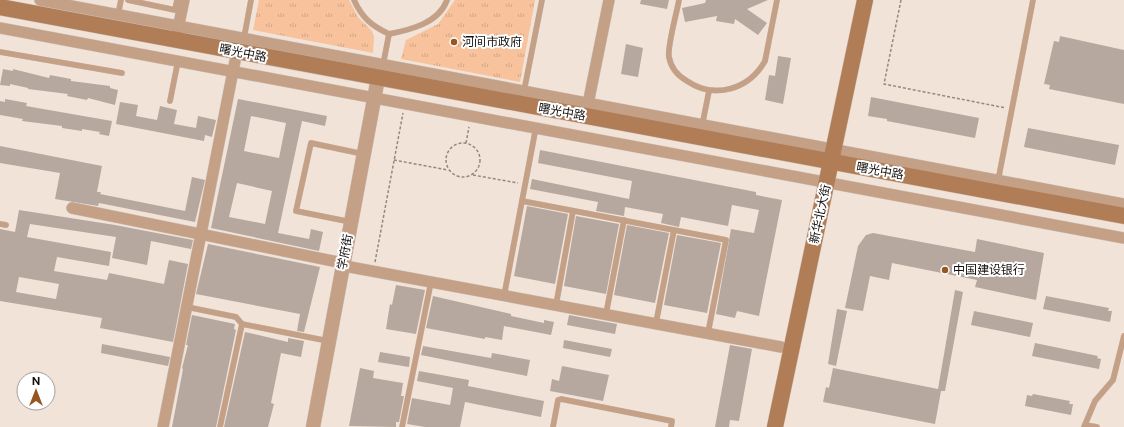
<svg xmlns="http://www.w3.org/2000/svg" width="1124" height="427" font-family="'Public Sans','Noto Sans SC',sans-serif">
  <defs>
    <pattern id="grass-tufts" width="24" height="20" patternUnits="userSpaceOnUse"><rect width="24" height="20" fill="#f7c29c"/><path d="M3 7l-1-3M5 7V3M7 7l1-3M15 17l-1-3M17 17v-4M19 17l1-3" fill="none" stroke="#d3a685"/></pattern>
  </defs>
  <rect width="100%" height="100%" fill="#f2e3d8"/>
  <g fill="url(#grass-tufts)">
    <path d="M259,0H349L358,17L372,31L374,37L373,53L253,30Z"/>
    <path d="M455,0H535L520,82L401,59L406,40L438,24Z"/>
  </g>
  <g fill="#b6a89e" fill-rule="evenodd">
    <path d="M641,0H669L667,9L640,4Z"/>
    <path d="M706,0H768L747,9L767,23L758,35L735,19L734,24L716,21L717,16L685,22L682,8L705,3Z"/>
    <path d="M1060,36L1124,50V104L1049,89L1050,85L1044,84L1054,41L1059,42Z"/>
    <path d="M626,44L643,48L638,77L621,74Z"/>
    <path d="M778,56L791,58L783,104L765,100L769,75L775,76Z"/>
    <path d="M3,69L13,71V69L49,78L50,75L71,79V81L110,86V88L118,90L115,105L88,98L87,100L67,96L68,94L28,89V88L10,84V86L0,85Z"/>
    <path d="M871,97L979,118L975,138L887,121V119L868,116Z"/>
    <path d="M5,99L27,103L26,106L112,121L109,136L99,134L100,132L82,129V131L62,128V126L22,121L23,119L0,115V101L5,102Z"/>
    <path d="M238,99L327,116L325,126L302,121L278,233L309,239L311,229L323,232L319,251L211,228ZM251,116L286,123L279,158L244,151ZM237,183L272,191L265,224L229,217Z"/>
    <path d="M120,102L138,105L136,116L157,120L160,106L177,110L174,124L196,128L198,116L216,120L212,137L205,135L204,141L116,124Z"/>
    <path d="M1028,128L1119,145L1115,165L1024,147Z"/>
    <path d="M0,146L102,166L97,192H101L100,194L185,211L192,177L205,180L195,222L99,203L98,206L55,199L60,173L0,163Z"/>
    <path d="M540,150L756,192V195L782,200L759,316L737,311L735,318L716,314L731,229L754,233L759,210L732,205L728,226L681,217L679,227L661,223L663,214L625,207L624,216L596,211L598,202L530,189L532,179L629,199L632,181L538,163Z"/>
    <path d="M527,206L568,214L555,284L514,276Z"/>
    <path d="M19,210L115,225L193,240L191,249L151,241L147,265L112,258L116,237L30,224L27,237L111,252L109,266L57,257L54,271L107,280L109,273L164,284L169,260L188,264L173,342L100,328L102,318L0,301V229L15,232ZM19,277L59,284L56,299L16,292Z"/>
    <path d="M576,216L619,224L606,294L564,286Z"/>
    <path d="M627,225L669,233L655,303L614,295Z"/>
    <path d="M873,233L975,252L977,239L1044,253L1036,300L975,287L977,280L892,263L889,280L870,276L863,311L845,308L858,246L866,235Z"/>
    <path d="M677,235L721,243L707,313L664,305Z"/>
    <path d="M208,244L320,267L304,332L297,331L300,314L196,294Z"/>
    <path d="M396,285L425,290L416,334L386,329L390,304L392,305Z"/>
    <path d="M955,290L963,292L945,391H941L935,424L823,402L826,387L829,388L833,368L938,389Z"/>
    <path d="M433,296L511,314V316L544,323V320L554,322L551,335L504,326L502,340L485,337V339L426,328Z"/>
    <path d="M1046,296L1109,308L1108,311H1112L1110,322L1043,309Z"/>
    <path d="M837,309L847,311L836,366L828,364Z"/>
    <path d="M974,311L1033,323L1030,337L971,325Z"/>
    <path d="M192,315L235,324L234,329L236,330L216,427H172L183,369L182,368L188,345H186Z"/>
    <path d="M569,315L617,324L615,334L567,325Z"/>
    <path d="M245,332L288,342V338L304,341L301,357L281,353L271,403L274,404L268,427H224Z"/>
    <path d="M564,340L612,349L610,357L563,348Z"/>
    <path d="M1035,343L1098,356L1097,358L1101,359L1099,369L1032,356Z"/>
    <path d="M102,344L170,357L168,366L101,353Z"/>
    <path d="M730,345L752,349L739,421L730,420L729,427H715Z"/>
    <path d="M423,346L491,358L492,353L530,360L527,376L421,355Z"/>
    <path d="M380,352L410,357L409,367L378,362Z"/>
    <path d="M562,366L609,375L603,401L550,391L552,379L559,381Z"/>
    <path d="M360,368L374,371L373,378L403,383L401,396H404L399,422H396V427L349,426Z"/>
    <path d="M419,371L469,380L468,386L544,401L541,417L465,402L460,427H425L407,424L412,398L450,405L453,388L417,381Z"/>
    <path d="M1033,394L1070,401L1069,404H1073L1071,415L1025,406L1027,395L1032,396Z"/>
  </g>
  <g fill="none" stroke-linecap="round" stroke-linejoin="round">
    <defs>
      <g id="service">
        <path d="M128,0L175,10L177,0"/>
        <path d="M354,0C362,18 372,26 389,34C410,30 439,23 447,0"/>
        <path d="M679,0C677,12 667,47 669,57C671,68 678,76 687,81C715,100 749,89 765,61L777,0"/>
        <path d="M118,15L121,0"/>
        <path d="M244,38L251,0"/>
        <path d="M0,52L122,73"/>
        <path d="M383,65L389,34"/>
        <path d="M524,91L542,0"/>
        <path d="M170,101L178,61"/>
        <path d="M702,126L709,91"/>
        <path d="M998,181L1033,0"/>
        <path d="M522,201L726,240L708,333"/>
        <path d="M351,222L296,211L311,143L363,154"/>
        <path d="M0,224L6,225"/>
        <path d="M504,296L536,127"/>
        <path d="M556,305L573,211"/>
        <path d="M187,307L236,317L242,324L220,427"/>
        <path d="M606,314L624,220"/>
        <path d="M656,323L674,230"/>
        <path d="M242,324L328,341"/>
        <path d="M1085,425L1097,427"/>
        <path d="M402,427L431,282"/>
        <path d="M553,427L558,400L561,399L672,421L671,427"/>
        <path d="M1084,427L1095,401L1113,380L1124,336"/>
      </g>
      <g id="minor">
        <path d="M40,0L1124,204"/>
        <path d="M0,28L1124,238"/>
        <path d="M177,33L184,0"/>
        <path d="M588,104L609,0"/>
        <path d="M72,208L343,263"/>
        <path d="M350,267L781,347"/>
        <path d="M163,427L235,61"/>
      </g>
      <path id="tertiary" d="M313,427L378,78"/>
      <g id="secondary">
        <path d="M0,7L1124,216"/>
        <path d="M775,427L865,0"/>
      </g>
    </defs>
    <use href="#service" stroke="#cfc1b8" stroke-width="6"/>
    <use href="#minor" stroke="#cfc1b8" stroke-width="12"/>
    <use href="#tertiary" stroke="#cfc1b8" stroke-width="15"/>
    <use href="#secondary" stroke="#cfc1b8" stroke-width="17"/>
    <g stroke="#938880" stroke-width="1.5" stroke-dasharray="3 2" stroke-linecap="butt">
      <path d="M901,0L884,84L1006,108"/>
      <circle cx="463" cy="160" r="17"/>
      <path d="M466,143L469,127"/>
      <path d="M394,160L448,170"/>
      <path d="M473,175L518,183"/>
      <path d="M375,262L403,113"/>
    </g>
    <use href="#service" stroke="#c4a087" stroke-width="5.5"/>
    <use href="#minor" stroke="#c4a087" stroke-width="11"/>
    <use href="#tertiary" stroke="#c4a087" stroke-width="14"/>
    <use href="#secondary" stroke="#b17d57" stroke-width="16"/>
  </g>
  <g fill="#975721" stroke="#fff" stroke-width="1.5">
    <circle cx="454" cy="42" r="4"/>
    <circle cx="945" cy="270" r="4"/>
  </g>
  <g text-anchor="middle" stroke-width="4" stroke-linejoin="round" paint-order="stroke">
    <g font-size="12" fill="#15100d" stroke="#fff" text-anchor="start">
      <text x="462" y="46">河间市政府</text>
      <text x="953" y="274">中国建设银行</text>
    </g>
    <g font-size="12" fill="#15100d" stroke="#fff">
      <text transform="translate(243 53) rotate(11)" y="4">曙光中路</text>
      <text transform="translate(562 112) rotate(10)" y="4">曙光中路</text>
      <text transform="translate(880 171) rotate(10)" y="4">曙光中路</text>
      <text transform="translate(820 214) rotate(-78)" y="4">新华北大街</text>
      <text transform="translate(345 252) rotate(-79)" y="4">学府街</text>
    </g>
  </g>
  <g transform="translate(36 391)"><circle r="19" fill="#ffffff" stroke="#a19f9e"/>
  <path d="M0-3L7 15L0 10L-7 15Z" fill="#975721"/>
  <text y="-6" font-size="11" font-weight="bold" text-anchor="middle" fill="#15100d">N</text>
  </g>
</svg>
